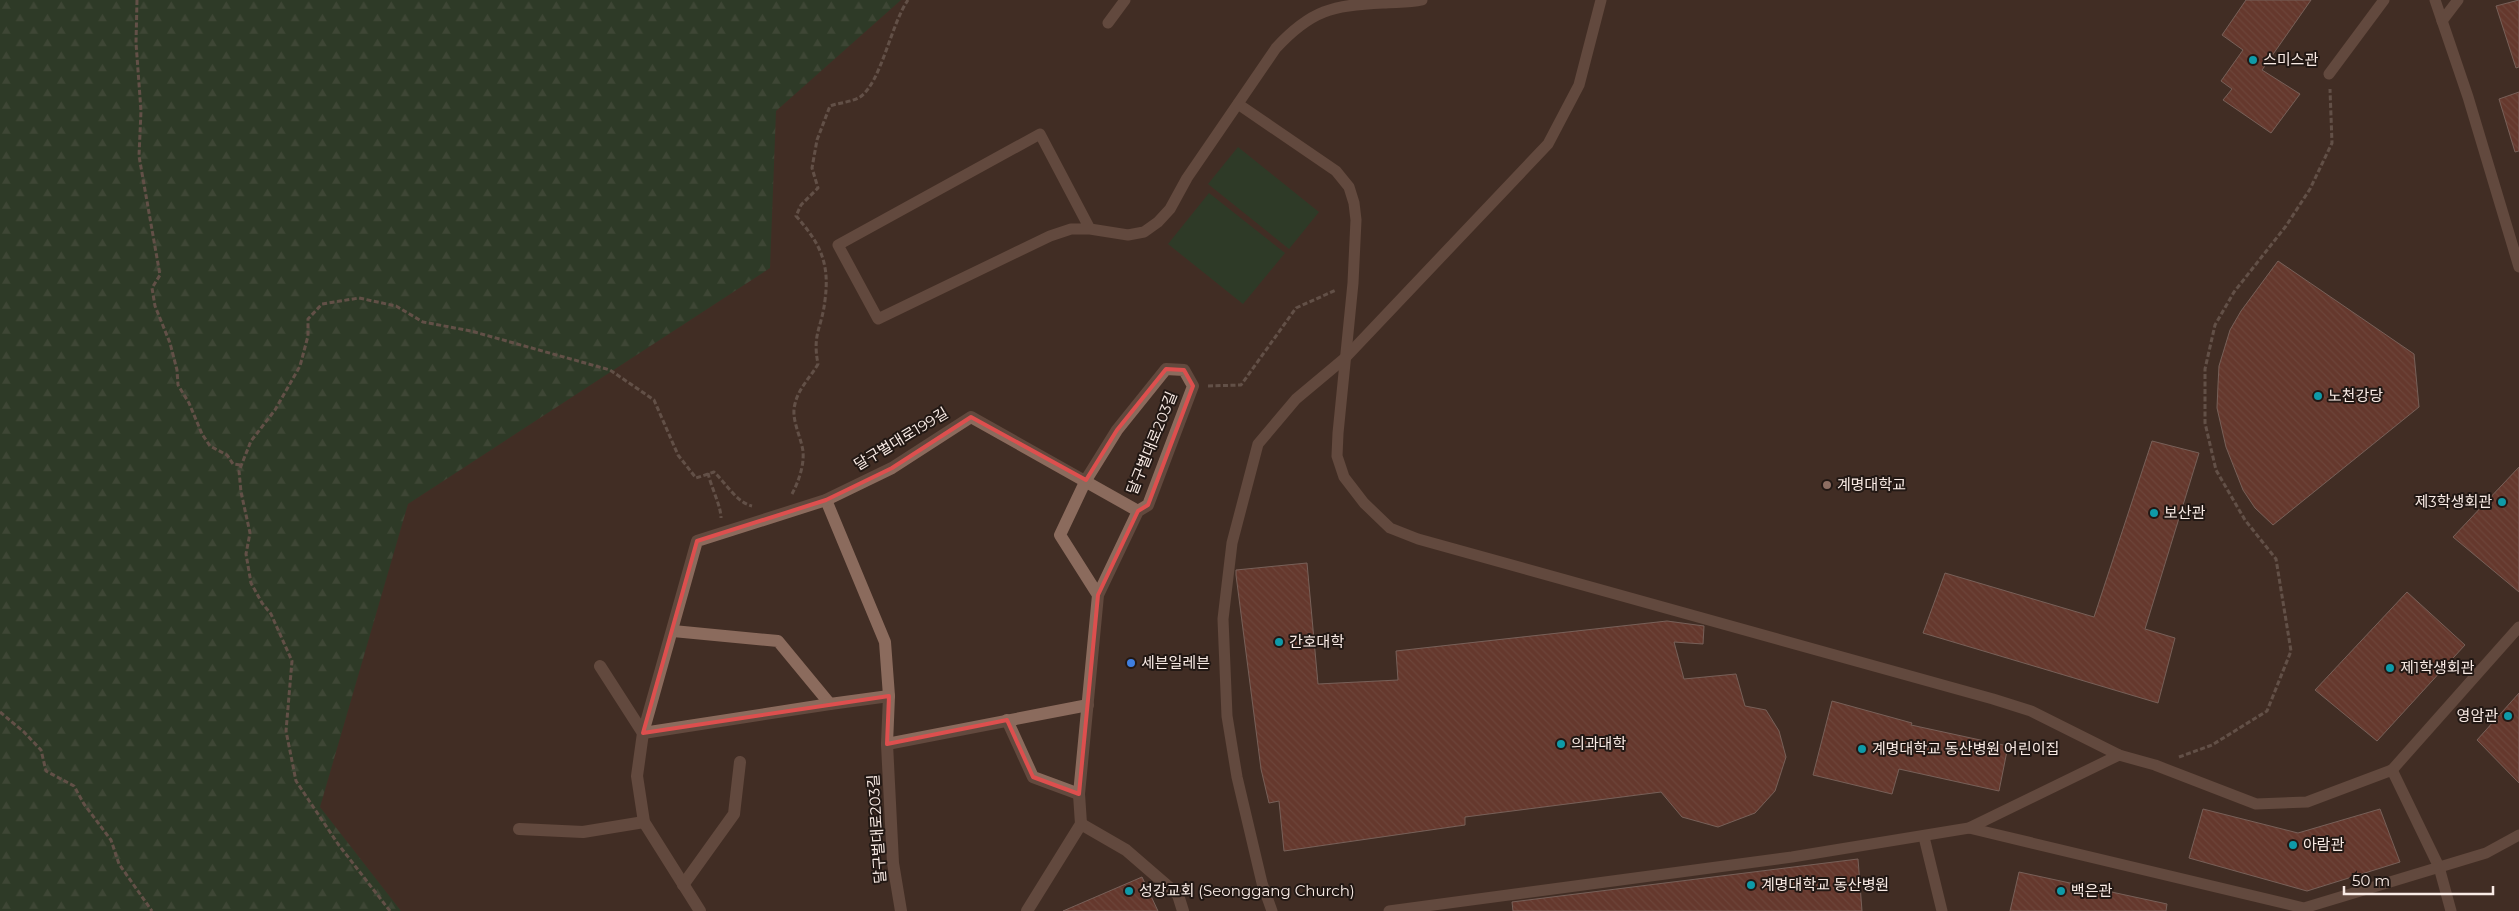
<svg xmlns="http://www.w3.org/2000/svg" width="2519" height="911" font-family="Montserrat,'Noto Sans KR',sans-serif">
  <defs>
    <pattern id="forest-firs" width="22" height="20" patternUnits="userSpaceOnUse" patternTransform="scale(1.25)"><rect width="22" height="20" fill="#174a2a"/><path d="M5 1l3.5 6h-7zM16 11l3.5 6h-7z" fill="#3a6449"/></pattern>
    <pattern id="building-back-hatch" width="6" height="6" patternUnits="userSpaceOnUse" patternTransform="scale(1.25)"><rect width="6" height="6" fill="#914638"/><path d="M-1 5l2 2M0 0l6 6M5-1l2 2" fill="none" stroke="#a16155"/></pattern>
  </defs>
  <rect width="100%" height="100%" fill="#422e25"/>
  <path fill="url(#forest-firs)" d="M0,0H901L776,111L770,268L408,504L320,807L401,911H0Z"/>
  <g fill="#174a2a">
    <path d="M1238,147L1319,212L1289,249L1208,184Z"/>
    <path d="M1209,193L1285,253L1243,304L1168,244Z"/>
  </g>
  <g fill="url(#building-back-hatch)" stroke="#b89d97">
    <path d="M2246,0H2311L2262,70L2300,94L2271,133L2223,100L2232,89L2221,81L2243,50L2222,35Z"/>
    <path d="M2519,0V67L2516,68L2496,6Z"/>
    <path d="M2519,92V151L2515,152L2499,99Z"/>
    <path d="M2278,261L2414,354L2419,407L2273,525L2255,508L2243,490L2226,447L2217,408L2218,385L2219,366L2230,330L2241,311Z"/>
    <path d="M2152,441L2199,453L2145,629L2175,638L2158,703L1923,633L1945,573L2094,617Z"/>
    <path d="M2519,467V592L2453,537Z"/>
    <path d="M1307,563L1318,684L1398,680L1396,651L1667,621L1704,626L1703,644L1674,642L1684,679L1736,674L1745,706L1766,710L1779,731L1786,757L1775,791L1755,813L1718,827L1682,817L1661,792L1465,817V825L1284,851L1279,801L1269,803L1261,769L1236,575V570Z"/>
    <path d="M2407,592L2465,645L2377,741L2315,690Z"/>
    <path d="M2519,693V783L2477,740Z"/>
    <path d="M1832,701L1912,723L1911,725L2008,746L1999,791L1899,769L1892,794L1813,775Z"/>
    <path d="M2203,809L2298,833L2380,809L2400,862L2307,891L2189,858Z"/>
    <path d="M1858,859L1862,911H1513L1512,902Z"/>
    <path d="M2019,872L2167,904L2166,911H2010Z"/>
    <path d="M1142,877L1158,911H1063Z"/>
  </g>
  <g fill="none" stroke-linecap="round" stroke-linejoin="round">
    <g stroke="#8b7a72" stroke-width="3" stroke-dasharray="5 2.5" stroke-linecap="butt">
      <path d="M137,0L136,43L141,111L139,156L160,275L152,288L155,306L170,343L177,370L178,385L189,403L202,434L210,446L227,455L233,464L241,465"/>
      <path d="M1208,386L1241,385L1296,308L1336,290"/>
      <path d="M708,473C711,487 721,506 721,518"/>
      <path d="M792,494C799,481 806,461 802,446C799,433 791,417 795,404C798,389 810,378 818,364C812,333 822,328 825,300C830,263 820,243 796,216L801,205L818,188L812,168L817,140L830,106C838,103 852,102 860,97C881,83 891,24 908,0"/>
      <path d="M0,712L24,732L41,750L46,771L74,786L84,804L111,840L119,864L152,911"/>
      <path d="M2179,757L2212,745L2267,711L2291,651L2276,559L2245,520L2216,470L2205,423V369L2215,325L2234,292L2286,226L2310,189L2332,143L2330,89"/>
      <path d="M390,911L338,844L296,781L286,731L292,661L271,614L262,603L251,583L246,554L250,533L241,492L239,471L251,441L275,410L300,366L308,336V319L322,304L359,298L396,306L423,322L471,331L610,370L654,400L678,455L696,478L714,472C726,483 736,502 752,506"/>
    </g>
    <g stroke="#8b6b5d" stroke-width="11">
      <path d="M2435,0L2468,97L2519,267"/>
      <path d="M2442,21L2458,0"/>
      <path d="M1108,23L1125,0"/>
      <path d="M2329,74L2384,0"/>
      <path d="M1238,104L1336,171L1349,187L1354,203L1356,220L1353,283L1338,433L1337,456L1344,477L1364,503L1390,528L1418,539L1993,699L2031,711L2119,755L2155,765L2256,804L2307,802L2392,770L2439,867L2451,911"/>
      <path d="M1090,229L1040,134L838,245L878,319L1050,236L1071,229H1090L1128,235L1144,232L1158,222L1170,209L1187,178L1276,48C1311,10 1333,5 1383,3C1397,2 1409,3 1422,0"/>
      <path d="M2392,770L2519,627"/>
      <path d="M1969,828L2304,908L2486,853L2519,835"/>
      <path d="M1924,837L1942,911"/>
      <path d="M1272,911L1262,883L1237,777L1227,716L1223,619L1232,543L1258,444L1296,399L1345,358L1548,144L1579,85L1601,0"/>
      <path d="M1389,911L1792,857L1969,828L2119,755"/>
    </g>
    <g stroke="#8b6b5d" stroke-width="12">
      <path d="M826,500L885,642L889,696L887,744L893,863L901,911"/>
      <path d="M673,631L778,641L830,704L889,696"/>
      <path d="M600,666L643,733L830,704"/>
      <path d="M1007,720L1033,777L1079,794"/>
      <path d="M887,744L1088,705"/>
      <path d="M1081,824L1126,850L1178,895L1183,911"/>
      <path d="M519,829L583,832L644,822"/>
      <path d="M683,885L734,814L740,762"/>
      <path d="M700,911L644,822L637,776L643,733L697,541L826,500L892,468L971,417L1138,511"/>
      <path d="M1027,911L1081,824L1079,794L1098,595L1138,511L1148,505L1193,386L1184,370L1166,369L1117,430L1086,480L1060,535L1098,595"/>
    </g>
  </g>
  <path d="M0 0H2519V911H0ZM1166,369L1184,370L1193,386L1148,505L1138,511L1098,595L1079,794L1033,777L1007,720L887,744L889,696L643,733L697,541L826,500L892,468L971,417L1086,480L1117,430Z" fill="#422e25" fill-opacity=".55" fill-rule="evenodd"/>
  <path fill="none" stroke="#dd4f4e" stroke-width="4" stroke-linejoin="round" d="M1166,369L1184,370L1193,386L1148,505L1138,511L1098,595L1079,794L1033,777L1007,720L887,744L889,696L643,733L697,541L826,500L892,468L971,417L1086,480L1117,430Z"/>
  <g fill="#0f9aa8" stroke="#221814" stroke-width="2">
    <circle cx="2253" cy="60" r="5"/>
    <circle cx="2318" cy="396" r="5"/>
    <circle cx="2502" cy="502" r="5"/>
    <circle cx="2154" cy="513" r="5"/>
    <circle cx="1279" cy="642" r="5"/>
    <circle cx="2390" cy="668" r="5"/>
    <circle cx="2508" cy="716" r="5"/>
    <circle cx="1561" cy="744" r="5"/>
    <circle cx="1862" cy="749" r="5"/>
    <circle cx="2293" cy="845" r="5"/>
    <circle cx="1751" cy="885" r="5"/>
    <circle cx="1129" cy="891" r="5"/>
    <circle cx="2061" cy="891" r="5"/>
  </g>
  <circle fill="#8d6e63" stroke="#221814" stroke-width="2" cx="1827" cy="485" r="5"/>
  <circle fill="#3f7fe0" stroke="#221814" stroke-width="2" cx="1131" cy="663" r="5"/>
  <g text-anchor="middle" stroke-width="4" stroke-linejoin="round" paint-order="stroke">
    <g font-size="15" fill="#f9ebe5" stroke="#221814" text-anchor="start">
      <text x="2263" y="65">스미스관</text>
      <text x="2328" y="401">노천강당</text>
      <text x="1837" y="490">계명대학교</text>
      <text x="2492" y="507" text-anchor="end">제3학생회관</text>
      <text x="2164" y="518">보산관</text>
      <text x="1289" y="647">간호대학</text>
      <text x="1141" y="668">세븐일레븐</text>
      <text x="2400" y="673">제1학생회관</text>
      <text x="2498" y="721" text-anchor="end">영암관</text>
      <text x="1571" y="749">의과대학</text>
      <text x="1872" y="754">계명대학교 동산병원 어린이집</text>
      <text x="2303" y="850">아람관</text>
      <text x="1761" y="890">계명대학교 동산병원</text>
      <text x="1139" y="896">성강교회 (Seonggang Church)</text>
      <text x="2071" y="896">백은관</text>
    </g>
    <g font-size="15" fill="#f9ebe5" stroke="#221814">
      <text transform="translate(901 439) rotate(-31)" y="5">달구벌대로199길</text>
      <text transform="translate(1152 443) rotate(-68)" y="5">달구벌대로203길</text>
      <text transform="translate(877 829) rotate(-94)" y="5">달구벌대로203길</text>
    </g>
  </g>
  <path d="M2344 886v8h149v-8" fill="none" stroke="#f9ebe5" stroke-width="2.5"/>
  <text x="2352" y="886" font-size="15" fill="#f9ebe5" stroke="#221814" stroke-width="4" paint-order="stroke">50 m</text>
</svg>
